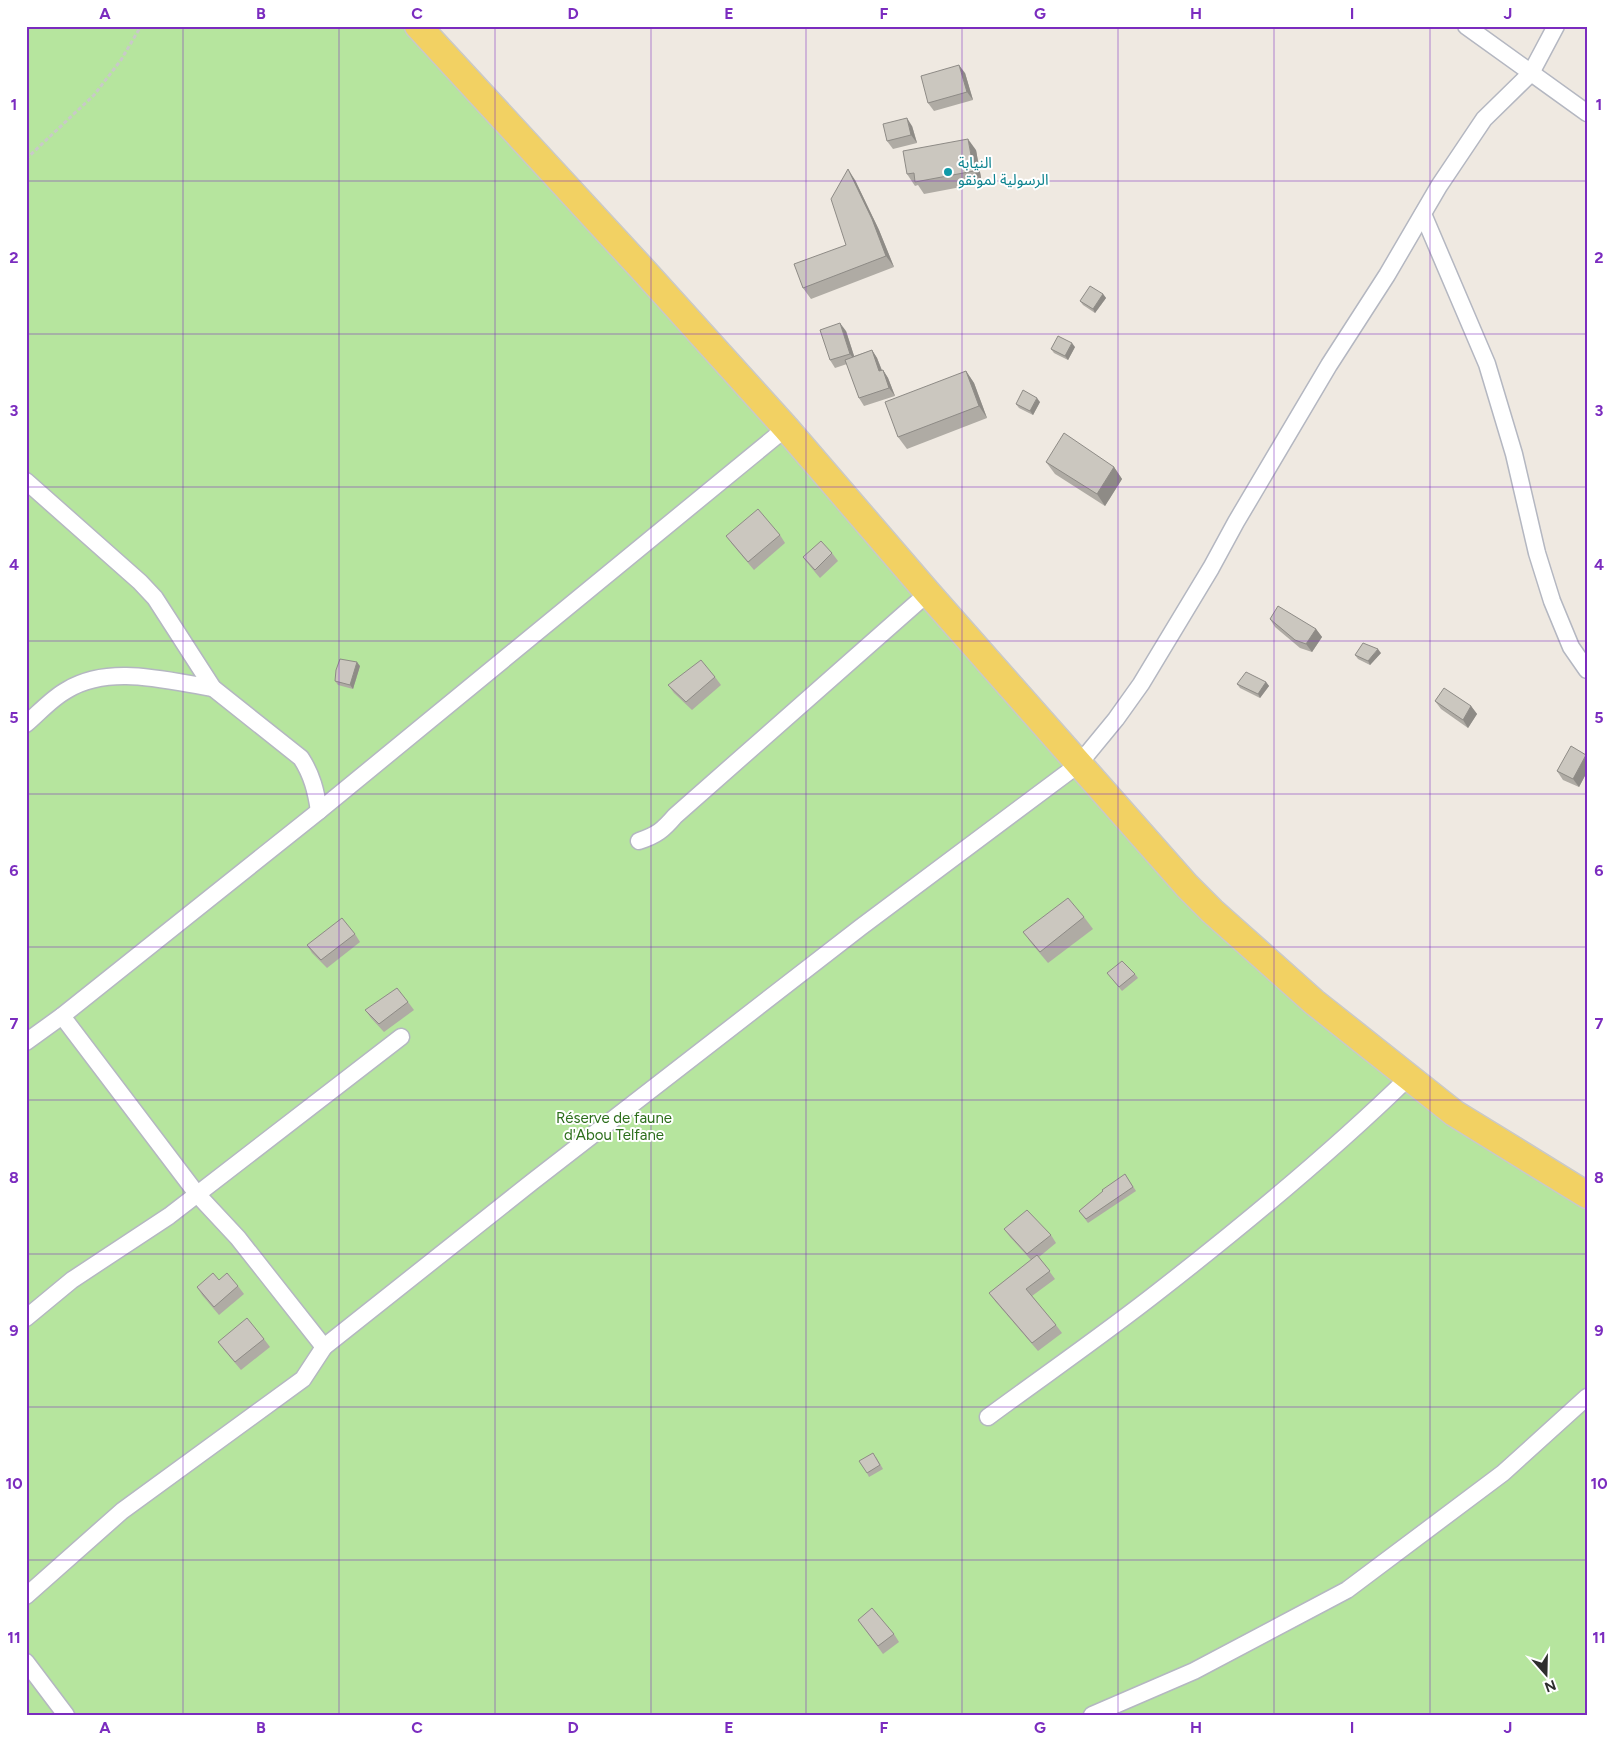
<svg xmlns="http://www.w3.org/2000/svg" width="1613" height="1741" font-family="Figtree,'Noto Sans Arabic',sans-serif">
  <rect width="100%" height="100%" fill="#efe9e1"/>
  <path fill="#b6e59e" d="M26,26H418L928,593L1314,1002L1587,1192V1715H26Z"/>
  <g fill="none" stroke-linecap="round" stroke-linejoin="round">
    <defs>
      <g id="minor">
        <path d="M1466,26L1587,113"/>
        <path d="M1423,214L1487,364L1514,454L1537,553L1552,601L1571,647L1587,670"/>
        <path d="M26,481L140,582L155,598L213,688L301,758C312,775 316,791 319,811"/>
        <path d="M26,724C39,713 52,698 67,690C110,664 167,681 213,688"/>
        <path d="M639,841C657,835 663,830 675,816L928,593"/>
        <path d="M26,1042L62,1016L319,811L786,428"/>
        <path d="M26,1318L72,1280L169,1216L401,1037"/>
        <path d="M324,1347L532,1182L861,927L1079,764L1116,719L1141,684L1211,568L1236,522L1329,365L1387,275L1439,186L1484,119L1531,73L1556,26"/>
        <path d="M988,1417C1045,1375 1103,1335 1159,1291C1245,1224 1330,1154 1409,1077"/>
        <path d="M26,1596L122,1511L303,1379L324,1347L238,1238L197,1194L62,1016"/>
        <path d="M26,1662L66,1715"/>
        <path d="M1092,1715L1194,1671L1347,1590L1503,1473L1587,1397"/>
      </g>
      <path id="primary" d="M418,26L645,272L786,428L928,593L1187,886L1212,911L1314,1002L1454,1113L1587,1195"/>
    </defs>
    <use href="#minor" stroke="#b4b7c1" stroke-width="19"/>
    <use href="#primary" stroke="#c9c9c9" stroke-width="29"/>
    <path stroke="#c9c9c9" stroke-width="3" stroke-dasharray="4 2.5" stroke-linecap="butt" d="M26,159L94,95L121,60L141,26"/>
    <use href="#minor" stroke="#fff" stroke-width="16"/>
    <use href="#primary" stroke="#f2d163" stroke-width="26"/>
  </g>
  <g fill="#afaba4">
    <path d="M965,73L973,100L934,111L928,103Z"/>
    <path d="M912,126L917,143L893,149L887,141Z"/>
    <path d="M976,150L982,183L924,194L918,185L915,186L907,174Z"/>
    <path d="M855,180L879,230L894,267L811,299L803,288L846,245Z"/>
    <path d="M1103,294L1106,298L1095,313L1083,305L1080,301Z"/>
    <path d="M846,331L854,356L872,350L877,358L882,370H883L888,378L895,396L864,406L859,398L847,364L835,368L830,360Z"/>
    <path d="M1075,347L1068,360L1054,353L1051,349Z"/>
    <path d="M966,371L974,383L987,418L907,449L898,437Z"/>
    <path d="M1040,402L1033,415L1019,408L1016,404Z"/>
    <path d="M1046,462L1114,467L1122,479L1105,506L1055,474Z"/>
    <path d="M780,535L785,543L754,570L732,544L726,536Z"/>
    <path d="M832,553L838,561L820,578L809,565L803,557Z"/>
    <path d="M1270,619L1316,629L1322,637L1312,652L1300,648L1275,627Z"/>
    <path d="M1381,653L1370,665L1358,659L1355,655Z"/>
    <path d="M360,666L353,689L338,685L335,681Z"/>
    <path d="M715,677L721,685L692,710L674,693L668,685Z"/>
    <path d="M1266,682L1269,686L1260,698L1240,688L1237,684Z"/>
    <path d="M1435,701L1471,706L1477,714L1468,728L1441,709Z"/>
    <path d="M1586,755L1587,757V772L1579,787L1563,780L1557,771Z"/>
    <path d="M1084,917L1093,929L1048,963L1032,944L1023,932Z"/>
    <path d="M355,934L360,942L327,968L312,953L307,945Z"/>
    <path d="M1107,973L1135,974L1138,978L1122,991Z"/>
    <path d="M408,1002L414,1010L384,1032L371,1018L365,1010Z"/>
    <path d="M1125,1174L1136,1191L1088,1223L1079,1211Z"/>
    <path d="M1004,1229L1051,1235L1056,1243L1039,1257L1055,1279L1032,1296L1056,1325L1062,1333L1038,1351L995,1301L989,1293L1031,1260L1010,1237Z"/>
    <path d="M219,1280L238,1286L244,1294L219,1315L202,1295L197,1287Z"/>
    <path d="M264,1339L270,1347L241,1370L224,1350L218,1342Z"/>
    <path d="M876,1457L883,1469L869,1477L867,1473Z"/>
    <path d="M858,1620L894,1634L899,1642L883,1654Z"/>
  </g>
  <g fill="#8e8b86">
    <path d="M959,65L965,73L973,100L967,92Z"/>
    <path d="M907,118L912,126L917,143L911,135Z"/>
    <path d="M968,139L976,150L982,183L974,171Z"/>
    <path d="M848,169L855,180L879,230L894,267L886,256Z"/>
    <path d="M1103,294L1106,298L1095,313L1093,309Z"/>
    <path d="M840,323L846,331L856,362L850,354Z"/>
    <path d="M1072,343L1075,347L1068,360L1065,356Z"/>
    <path d="M872,350L877,358L885,379L879,371Z"/>
    <path d="M883,370L888,378L895,396L889,388Z"/>
    <path d="M966,371L974,383L987,418L979,406Z"/>
    <path d="M1037,398L1040,402L1033,415L1030,411Z"/>
    <path d="M1114,467L1122,479L1105,506L1097,494Z"/>
    <path d="M1316,629L1322,637L1312,652L1306,644Z"/>
    <path d="M1378,649L1381,653L1370,665L1368,661Z"/>
    <path d="M357,662L360,666L353,689L350,685Z"/>
    <path d="M1266,682L1269,686L1260,698L1258,694Z"/>
    <path d="M1471,706L1477,714L1468,728L1463,720Z"/>
    <path d="M1586,755L1587,757V772L1579,787L1573,779Z"/>
  </g>
  <g fill="#cbc7bf" stroke="#8e8b86">
    <path d="M959,65L967,92L928,103L921,76Z"/>
    <path d="M907,118L911,135L887,141L883,124Z"/>
    <path d="M968,139L974,171L915,182L914,173L907,174L903,151Z"/>
    <path d="M848,169L872,219L886,256L803,288L794,264L846,245L831,199Z"/>
    <path d="M1090,286L1103,294L1093,309L1080,301Z"/>
    <path d="M840,323L850,354L830,360L820,330Z"/>
    <path d="M1058,336L1072,343L1065,356L1051,349Z"/>
    <path d="M872,350L879,371L883,370L889,388L859,398L845,360Z"/>
    <path d="M966,371L979,406L898,437L885,402Z"/>
    <path d="M1023,390L1037,398L1030,411L1016,404Z"/>
    <path d="M1064,433L1114,467L1097,494L1046,462Z"/>
    <path d="M758,509L780,535L748,562L726,536Z"/>
    <path d="M821,541L832,553L815,570L803,557Z"/>
    <path d="M1278,606L1316,629L1306,644L1295,640L1270,619Z"/>
    <path d="M1363,643L1378,649L1368,661L1355,655Z"/>
    <path d="M340,659L357,662L350,685L335,681L336,670Z"/>
    <path d="M701,660L715,677L686,702L668,685Z"/>
    <path d="M1246,672L1266,682L1258,694L1237,684Z"/>
    <path d="M1444,688L1471,706L1463,720L1435,701Z"/>
    <path d="M1571,746L1586,755L1573,779L1557,771Z"/>
    <path d="M1068,898L1084,917L1040,952L1023,932Z"/>
    <path d="M342,918L355,934L321,960L307,945Z"/>
    <path d="M1122,961L1135,974L1119,987L1107,973Z"/>
    <path d="M397,988L408,1002L379,1024L365,1010Z"/>
    <path d="M1125,1174L1133,1187L1086,1219L1079,1211L1103,1191L1102,1190Z"/>
    <path d="M1027,1210L1051,1235L1027,1254L1004,1229Z"/>
    <path d="M1037,1255L1050,1271L1026,1289L1056,1325L1032,1343L989,1293Z"/>
    <path d="M213,1273L219,1280L227,1273L238,1286L214,1307L197,1287Z"/>
    <path d="M247,1318L264,1339L235,1362L218,1342Z"/>
    <path d="M873,1453L880,1465L867,1473L859,1461Z"/>
    <path d="M872,1608L894,1634L878,1646L858,1620Z"/>
  </g>
  <path fill="none" stroke="#7b2cbf" stroke-width="1" stroke-opacity="0.55" d="M183,26V1715M339,26V1715M495,26V1715M651,26V1715M806,26V1715M962,26V1715M1118,26V1715M1274,26V1715M1430,26V1715M26,181H1587M26,334H1587M26,487H1587M26,641H1587M26,794H1587M26,947H1587M26,1100H1587M26,1254H1587M26,1407H1587M26,1560H1587"/>
  <circle fill="#0f9aa8" stroke="#fff" stroke-width="2" cx="948" cy="172" r="5"/>
  <g text-anchor="middle" stroke-width="4" stroke-linejoin="round" paint-order="stroke">
    <g font-size="15" fill="#0d838f" stroke="#fff" text-anchor="start">
      <text x="958" y="168">النيابة<tspan x="958" dy="17">الرسولية لمونقو</tspan></text>
    </g>
    <g font-size="15" fill="#2c6e1b" stroke="#fff">
      <text x="614" y="1123">Réserve de faune<tspan x="614" dy="17">d'Abou Telfane</tspan></text>
    </g>
  </g>
  <rect width="1613" height="1741" fill="none" stroke="#ffffff" stroke-width="55"/>
  <g transform="translate(1546 1674) rotate(160)" stroke="#ffffff" stroke-width="4" paint-order="stroke">
  <path d="M0-4L9 19L0 12L-9 19Z" fill="#2e2e2e"/>
  <text y="-8" font-size="14" font-weight="bold" text-anchor="middle" fill="#2e2e2e">N</text>
  </g>
  <rect x="28" y="28" width="1558" height="1686" fill="none" stroke="#7b2cbf" stroke-width="2"/>
  <g font-size="16" text-anchor="middle" font-weight="bold" fill="#7b2cbf">
    <text x="105" y="19">A</text>
    <text x="261" y="19">B</text>
    <text x="417" y="19">C</text>
    <text x="573" y="19">D</text>
    <text x="729" y="19">E</text>
    <text x="884" y="19">F</text>
    <text x="1040" y="19">G</text>
    <text x="1196" y="19">H</text>
    <text x="1352" y="19">I</text>
    <text x="1508" y="19">J</text>
    <text x="14" y="110">1</text>
    <text x="1599" y="110">1</text>
    <text x="14" y="263">2</text>
    <text x="1599" y="263">2</text>
    <text x="14" y="416">3</text>
    <text x="1599" y="416">3</text>
    <text x="14" y="570">4</text>
    <text x="1599" y="570">4</text>
    <text x="14" y="723">5</text>
    <text x="1599" y="723">5</text>
    <text x="14" y="876">6</text>
    <text x="1599" y="876">6</text>
    <text x="14" y="1029">7</text>
    <text x="1599" y="1029">7</text>
    <text x="14" y="1183">8</text>
    <text x="1599" y="1183">8</text>
    <text x="14" y="1336">9</text>
    <text x="1599" y="1336">9</text>
    <text x="14" y="1489">10</text>
    <text x="1599" y="1489">10</text>
    <text x="14" y="1643">11</text>
    <text x="1599" y="1643">11</text>
    <text x="105" y="1733">A</text>
    <text x="261" y="1733">B</text>
    <text x="417" y="1733">C</text>
    <text x="573" y="1733">D</text>
    <text x="729" y="1733">E</text>
    <text x="884" y="1733">F</text>
    <text x="1040" y="1733">G</text>
    <text x="1196" y="1733">H</text>
    <text x="1352" y="1733">I</text>
    <text x="1508" y="1733">J</text>
  </g>
</svg>
